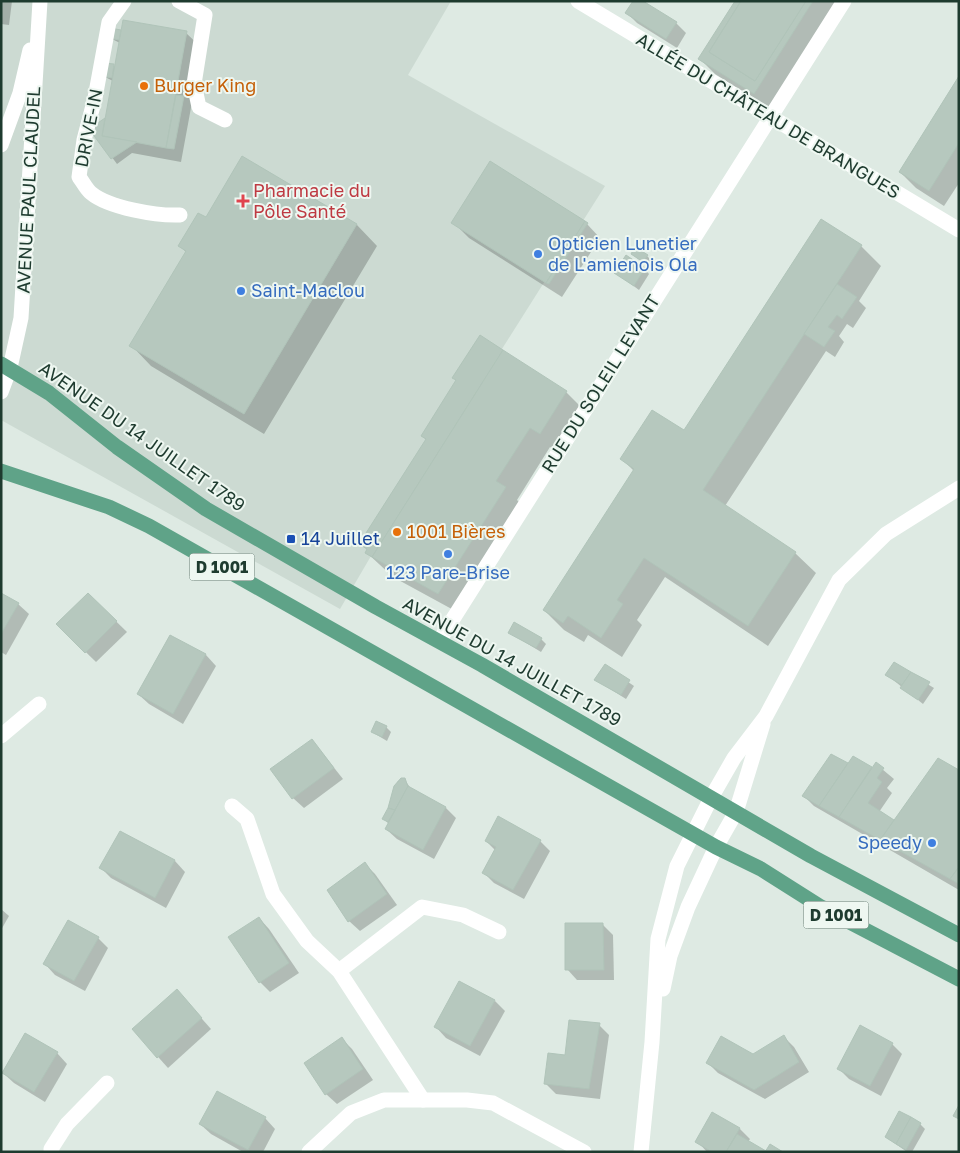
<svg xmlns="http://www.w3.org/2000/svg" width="960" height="1153" font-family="'Golos Text',sans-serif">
  <rect width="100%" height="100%" fill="#deeae3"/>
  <path fill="#ccdad2" d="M1,1H451L408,75L605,186L371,556L340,609L1,420Z"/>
  <g fill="#0003">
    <path d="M1,1H12L9,25L1,24Z"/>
    <path d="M736,1H838L770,109L715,74L700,59Z"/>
    <path d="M627,13L676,23L686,33L677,48L637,23Z"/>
    <path d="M120,31L186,33L202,48L181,162L132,153L117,164L91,129L106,120L113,81L103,76L114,66L115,67L120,43L110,38Z"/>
    <path d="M959,78V183L944,206L916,188L900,172Z"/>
    <path d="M243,158L357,225L377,246L264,434L151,366L131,345L186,252L179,245L206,219Z"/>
    <path d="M822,220L861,246L881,266L859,301L866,308L853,328L847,324L839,336L844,342L835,357L826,351L725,506L795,553L816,573L768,646L665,577L637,620L642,625L622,657L588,635L584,642L564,630L544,610L634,471L622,459L684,432Z"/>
    <path d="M453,222L587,224L600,238L562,297L469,238Z"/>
    <path d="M632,254L647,256L652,261L648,266Z"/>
    <path d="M645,269L649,274L639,290L616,273Z"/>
    <path d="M454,378L566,392L586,412L560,453L550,447L517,500L525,508L459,613L393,577L366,552L368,550L361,544L427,440L422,436L457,381Z"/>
    <path d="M88,594L127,632L96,662L57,624Z"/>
    <path d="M1,595L18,604L29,614L6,655L1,652Z"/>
    <path d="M510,633L541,639L546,644L541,652Z"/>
    <path d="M170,636L206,655L216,666L183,724L149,704L138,694Z"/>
    <path d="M894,664L934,688L923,704L887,675Z"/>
    <path d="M605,666L634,686L626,699L596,680Z"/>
    <path d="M386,727L391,732L387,741L372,732Z"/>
    <path d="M312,740L343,779L304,808L293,798Z"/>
    <path d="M832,755L848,765L853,758L873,769L876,764L894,779L887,788L892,793L879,812L894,822L959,771V890L814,806L804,796Z"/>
    <path d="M405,780L411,789L446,808L456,818L434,859L397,839L386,829L389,824L383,818L389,809L395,787L398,781Z"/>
    <path d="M121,832L175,861L185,872L166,908L111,878L101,868Z"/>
    <path d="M486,841H540L550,851L524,899L494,883L483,872L495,850Z"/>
    <path d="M365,864L375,874L397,905L360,931L349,921L328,890Z"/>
    <path d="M1,909L9,916L1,930Z"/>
    <path d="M259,918L269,929L299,973L270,992L260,982Z"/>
    <path d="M602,924L613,935L614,980H577L567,969Z"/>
    <path d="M98,938L108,948L85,991L55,975L45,964Z"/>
    <path d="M495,1001L505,1011L480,1056L446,1038L436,1027Z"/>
    <path d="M187,1002L211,1029L168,1068L134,1030Z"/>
    <path d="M599,1025L609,1035L600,1099L556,1094L545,1083L566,1057Z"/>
    <path d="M784,1037L794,1047L809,1072L765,1099L718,1073L708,1063L753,1055Z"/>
    <path d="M342,1039L352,1049L373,1080L337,1104L326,1094Z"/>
    <path d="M892,1044L902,1054L881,1096L849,1079L838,1068Z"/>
    <path d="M57,1053L67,1064L45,1102L14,1083L3,1073Z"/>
    <path d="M713,1114L740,1129L750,1139L748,1142L765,1152H707L697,1141Z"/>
    <path d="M265,1118L275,1129L263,1152H243L211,1134L200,1124Z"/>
    <path d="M920,1124L925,1129L912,1152H907L886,1137Z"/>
  </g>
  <g fill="#b6c8be" stroke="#b0c4b9">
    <path d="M633,1H643L677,22L666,39L625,13Z"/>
    <path d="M735,1H741L709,52L755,81L806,1H813L754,94L698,59Z"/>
    <path d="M741,1H806L755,81L709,52Z"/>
    <path d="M123,20L187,31L166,148L102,136Z"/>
    <path d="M110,28L121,30L119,40L109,38Z"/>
    <path d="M104,63L114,64L112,78L101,76Z"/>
    <path d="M959,76V143L929,191L899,172Z"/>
    <path d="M176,95L184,96L174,149L166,148Z"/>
    <path d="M105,118L102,136L137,142L111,159L89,129Z"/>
    <path d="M242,156L357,224L244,414L129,346L186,251L178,246L198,213L206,217Z"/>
    <path d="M490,161L585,221L546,283L451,223Z"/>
    <path d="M821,219L862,245L703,490L796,552L748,626L644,558L617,600L623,604L601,638L568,616L563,623L543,610L634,469L620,459L652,410L684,430Z"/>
    <path d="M585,221L588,223L549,284L546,283Z"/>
    <path d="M635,247L648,255L643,262L631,254Z"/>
    <path d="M626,255L645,268L634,286L614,273Z"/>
    <path d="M837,284L857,297L842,319L837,315L828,327L835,331L824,347L804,334Z"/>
    <path d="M480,335L503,350L372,557L365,553L367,549L359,544L426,439L421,436L456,380L452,378Z"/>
    <path d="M503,350L567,391L540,434L530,428L496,481L506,487L438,594L372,557Z"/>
    <path d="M1,593L19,603L1,634Z"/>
    <path d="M88,593L117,621L85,653L56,624Z"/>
    <path d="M514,622L542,638L536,648L508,633Z"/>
    <path d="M170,635L206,654L173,714L137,694Z"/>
    <path d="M894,662L911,672L902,685L885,675Z"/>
    <path d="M605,664L630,680L621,695L594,680Z"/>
    <path d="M911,672L930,682L918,700L900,688Z"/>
    <path d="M376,721L387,726L382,737L371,732Z"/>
    <path d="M312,739L334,768L292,799L270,769Z"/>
    <path d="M831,754L848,763L819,806L802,796Z"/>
    <path d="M853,756L872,767L839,817L819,806Z"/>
    <path d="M938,758L959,770V867L950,879L880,840Z"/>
    <path d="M876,762L884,768L877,778L882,782L868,803L894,820L880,840L839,817Z"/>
    <path d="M401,778H405L408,787L395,810L388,808L394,786Z"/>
    <path d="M408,786L446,807L423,850L385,829Z"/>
    <path d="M388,808L395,810L388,822L382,819Z"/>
    <path d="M498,816L541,840L513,890L482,873L496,847L485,841Z"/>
    <path d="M120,831L175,860L155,898L99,868Z"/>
    <path d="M365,862L387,894L348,922L327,890Z"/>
    <path d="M959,867V884L950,879Z"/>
    <path d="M259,917L289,963L259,983L228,937Z"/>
    <path d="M68,920L99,937L74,981L43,964Z"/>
    <path d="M565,923H603L604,970H565Z"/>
    <path d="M459,981L495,1000L470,1046L434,1027Z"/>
    <path d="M177,989L202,1018L157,1058L132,1029Z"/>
    <path d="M569,1020L600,1023L589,1089L544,1084L548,1053L565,1055Z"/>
    <path d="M860,1025L893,1043L870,1086L837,1069Z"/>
    <path d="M25,1033L58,1052L34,1092L2,1073Z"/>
    <path d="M784,1035L799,1062L754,1090L706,1063L721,1036L753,1054Z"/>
    <path d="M342,1037L363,1069L325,1095L304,1063Z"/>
    <path d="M217,1091L266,1117L248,1150L199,1124Z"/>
    <path d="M959,1105V1119L953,1116Z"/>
    <path d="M899,1111L911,1117L896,1144L885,1137Z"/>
    <path d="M712,1112L740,1128L726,1152H712L695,1142Z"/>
    <path d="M911,1117L921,1123L906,1150L896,1144Z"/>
    <path d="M737,1134L766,1151L765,1152H726Z"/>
    <path d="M770,1144L783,1152H765Z"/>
  </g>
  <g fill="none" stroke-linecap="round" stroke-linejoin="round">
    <g stroke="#fff" stroke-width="15">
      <path d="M124,1L109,22L95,98L84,140L79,177C83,182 86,189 91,193C109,208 157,216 180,215"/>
      <path d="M179,1L205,15L194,84L199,107L225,120"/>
      <path d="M578,1L959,230"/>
      <path d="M1,145L20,93L30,50"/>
      <path d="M1,392L10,368L21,318L40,1"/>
      <path d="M439,641L844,1"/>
      <path d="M1,736L39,704"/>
      <path d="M232,806L247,819L273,894L307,941L339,971L423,1100"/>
      <path d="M339,971L422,907L463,915L499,932"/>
      <path d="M663,989L670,956L688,907L716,847L736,812L763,724"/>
      <path d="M52,1152L51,1149L67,1124L107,1083"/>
      <path d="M309,1152L351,1113L384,1100H467L493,1103L584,1152"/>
      <path d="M641,1152L652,1042L658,939L677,866L711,798L734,758L766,716L839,580L886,534L959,488"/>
    </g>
    <g stroke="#5fa388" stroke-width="15">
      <path d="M1,364L49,393L117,447L206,509L376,607L482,665L811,856L959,935"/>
      <path d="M1,471L109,507L149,526L716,847L761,869L821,907L959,979"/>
    </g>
  </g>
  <g fill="#e8710a" stroke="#eef7f1" stroke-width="2">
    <circle cx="144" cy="86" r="5"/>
    <circle cx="397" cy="532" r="5"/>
  </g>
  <path fill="#e0444e" stroke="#eef7f1" stroke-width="2" d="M240.5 193.5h5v5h5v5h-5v5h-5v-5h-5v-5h5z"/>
  <g fill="#3f7fe0" stroke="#eef7f1" stroke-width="2">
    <circle cx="538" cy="254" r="5"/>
    <circle cx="241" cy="291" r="5"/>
    <circle cx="448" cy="554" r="5"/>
    <circle cx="932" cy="843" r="5"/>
  </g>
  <rect fill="#1a4fb4" stroke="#eef7f1" stroke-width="2" x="286" y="534" width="10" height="10" rx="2.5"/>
  <g text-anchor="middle" stroke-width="4" stroke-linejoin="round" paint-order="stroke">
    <g fill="#eef7f1" stroke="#5c7369" stroke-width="1">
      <rect x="189.5" y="553.5" width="65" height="27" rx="4"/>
      <rect x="803.5" y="901.5" width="65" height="27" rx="4"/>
    </g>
    <g font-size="16" font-weight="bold" fill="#1e3b2f">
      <text x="222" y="573">D 1001</text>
      <text x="836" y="921">D 1001</text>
    </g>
    <g font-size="18" fill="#c56008" stroke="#eef7f1" text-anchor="start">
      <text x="154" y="92">Burger King</text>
      <text x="407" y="538">1001 Bières</text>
    </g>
    <g font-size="18" fill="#1e3b2f" stroke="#eef7f1">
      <text transform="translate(768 116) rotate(31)" y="6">ALLÉE DU CHÂTEAU DE BRANGUES</text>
      <text transform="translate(89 128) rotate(-79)" y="6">DRIVE-IN</text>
      <text transform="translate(29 190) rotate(-87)" y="6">AVENUE PAUL CLAUDEL</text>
      <text transform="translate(601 384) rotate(-58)" y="6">RUE DU SOLEIL LEVANT</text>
      <text transform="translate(142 437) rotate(35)" y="6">AVENUE DU 14 JUILLET 1789</text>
      <text transform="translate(512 662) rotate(29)" y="6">AVENUE DU 14 JUILLET 1789</text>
    </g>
    <g font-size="18" fill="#be3a42" stroke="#eef7f1" text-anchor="start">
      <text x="253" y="197">Pharmacie du<tspan x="253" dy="21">Pôle Santé</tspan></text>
    </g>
    <g font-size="18" fill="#366cbe" stroke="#eef7f1" text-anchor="start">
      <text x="548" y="250">Opticien Lunetier<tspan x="548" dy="21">de L'amienois Ola</tspan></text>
      <text x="251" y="297">Saint-Maclou</text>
      <text x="448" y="579" text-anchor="middle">123 Pare-Brise</text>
      <text x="922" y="849" text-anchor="end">Speedy</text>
    </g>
    <g font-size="18" fill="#164399" stroke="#eef7f1" text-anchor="start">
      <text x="301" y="545">14 Juillet</text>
    </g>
  </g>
  <rect width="960" height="1153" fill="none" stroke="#1e3b2f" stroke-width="5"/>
</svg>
